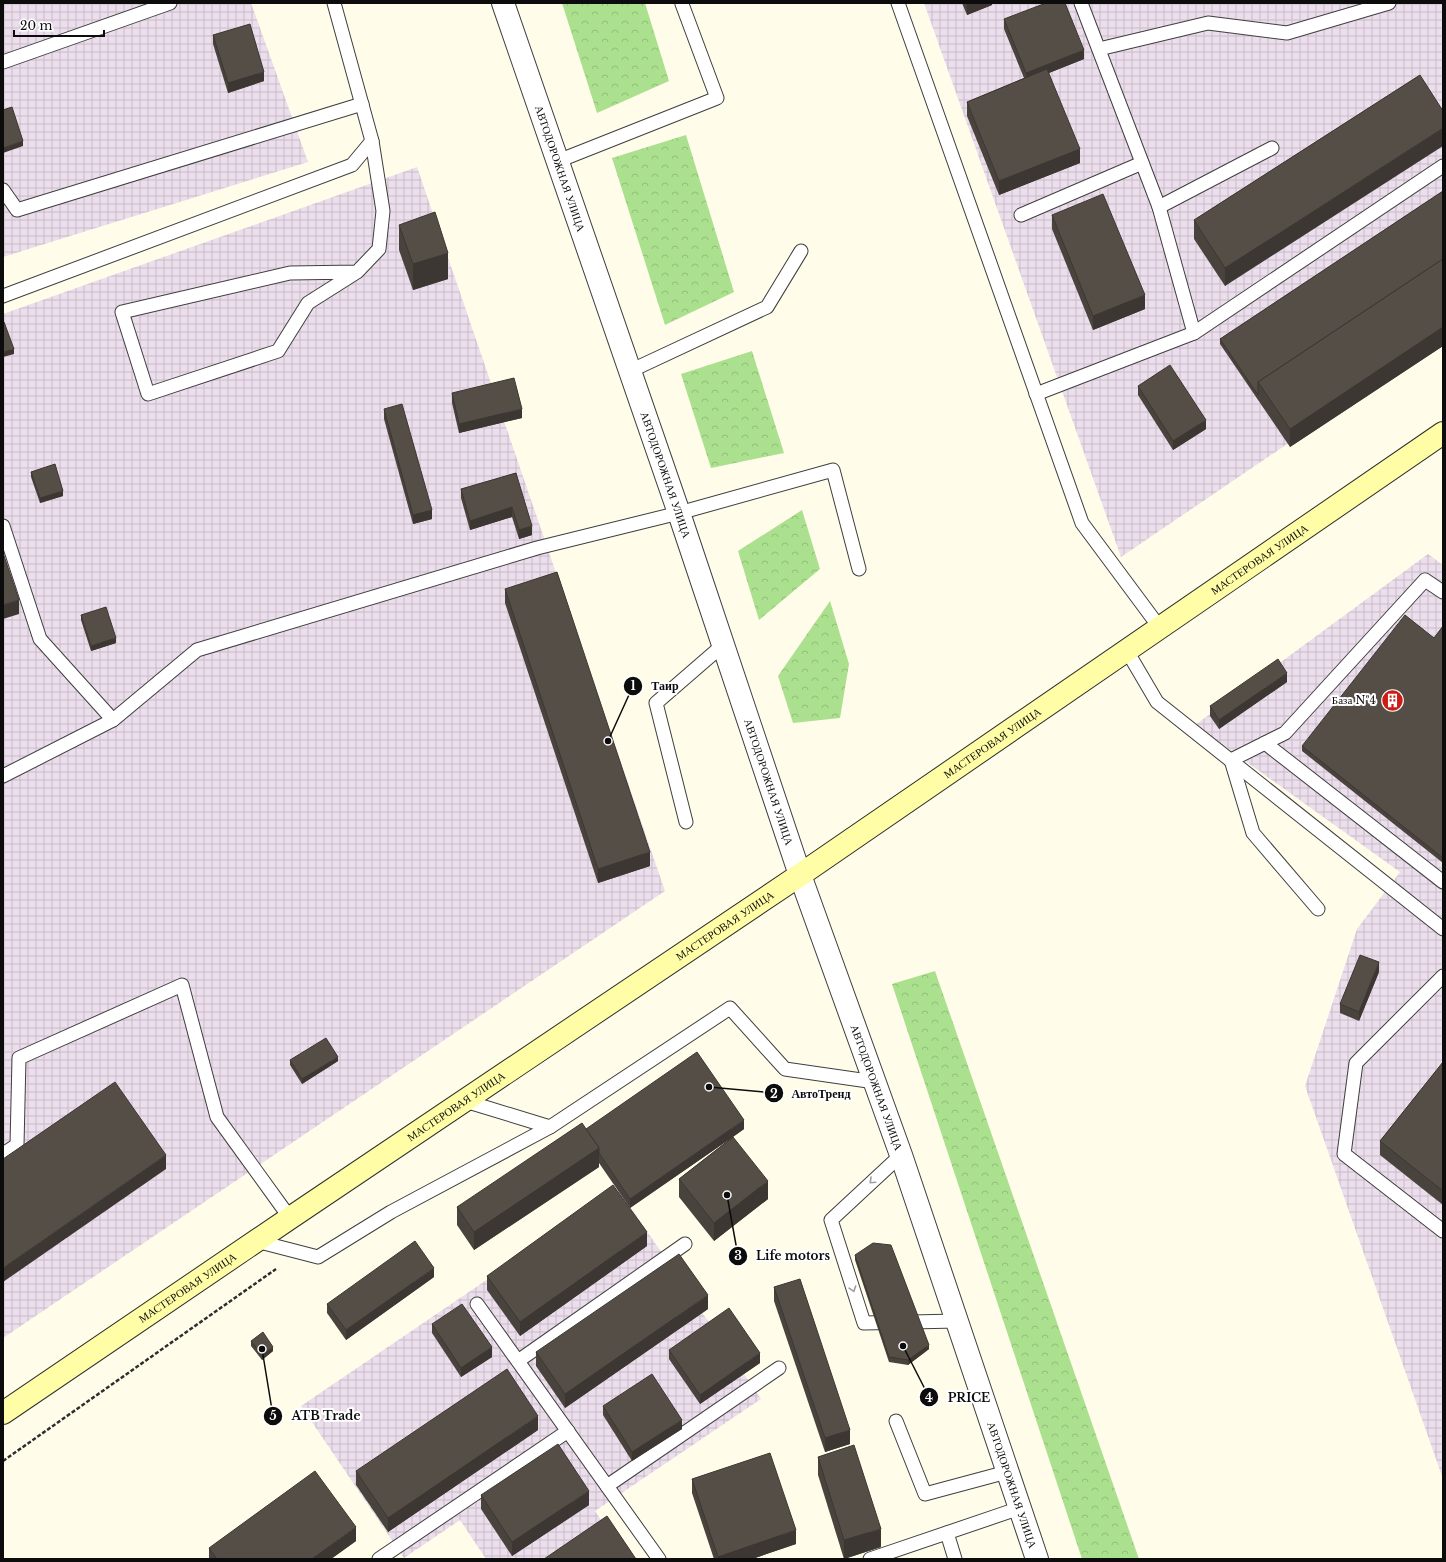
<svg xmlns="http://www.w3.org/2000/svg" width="1446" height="1562" font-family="'Libre Baskerville',serif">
  <defs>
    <pattern id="industrial-grid" width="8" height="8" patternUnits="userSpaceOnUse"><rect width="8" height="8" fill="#ecdeec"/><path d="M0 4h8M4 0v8" fill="none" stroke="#c9bdc9"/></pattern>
    <pattern id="forest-crowns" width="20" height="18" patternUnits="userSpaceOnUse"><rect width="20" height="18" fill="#abe08e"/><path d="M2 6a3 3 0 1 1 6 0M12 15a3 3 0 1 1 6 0" fill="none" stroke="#92bf79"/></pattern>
  </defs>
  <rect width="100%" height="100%" fill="#fffdea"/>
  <g fill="url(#industrial-grid)">
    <path d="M3,3H251L308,162L3,257Z"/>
    <path d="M924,3H1443V338L1121,557Z"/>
    <path d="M417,167L665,891L3,1338V314Z"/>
    <path d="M1428,554L1443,565V1479L1305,1086L1357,929L1400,872L1195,725Z"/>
    <path d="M619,1190L761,1399L595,1511L628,1559H486L460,1520L404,1558L301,1406Z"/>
  </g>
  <g fill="url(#forest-crowns)">
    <path d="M562,3H645L669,81L597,113Z"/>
    <path d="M686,135L734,292L665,325L612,158Z"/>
    <path d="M752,351L784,453L711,468L681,374Z"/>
    <path d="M802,510L820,569L759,620L738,551Z"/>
    <path d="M830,601L849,664L840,718L793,723L778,676Z"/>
    <path d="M935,971L1139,1559H1082L892,984Z"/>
  </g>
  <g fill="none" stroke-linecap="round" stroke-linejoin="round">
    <defs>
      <g id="lane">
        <path d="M898,3L1082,523L1160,628"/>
        <path d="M1099,49L1208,23L1287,33L1389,3"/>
        <path d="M3,62L170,3"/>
        <path d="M558,161L717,98L682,4"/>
        <path d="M3,190L17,210L362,104"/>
        <path d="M1159,207L1272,148"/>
        <path d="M1021,215L1142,163"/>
        <path d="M357,272L308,303L278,351L148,394L122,312L290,273L357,272L379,249L383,211L372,141"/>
        <path d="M3,296L352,165L372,141L334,3"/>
        <path d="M1194,333L1443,166"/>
        <path d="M630,371L767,307L801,251"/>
        <path d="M1036,394L1194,333L1159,207L1081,3"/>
        <path d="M3,526L40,639L113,720"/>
        <path d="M1127,651L1157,702L1443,929"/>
        <path d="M1265,743L1443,882"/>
        <path d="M3,776L113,720L197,650L537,548L679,513L833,470L859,569"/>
        <path d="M686,822L656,703L723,645"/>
        <path d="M1318,909L1253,833L1231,760L1285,733L1425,580L1443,592"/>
        <path d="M1443,976L1356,1063L1344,1154L1443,1231"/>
        <path d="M465,1101L550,1127L730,1008L785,1069L875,1082"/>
        <path d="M3,1154L17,1145L19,1058L182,985L217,1117L290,1218"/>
        <path d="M901,1155L831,1220L864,1323L957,1321"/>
        <path d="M256,1241L318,1257L391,1212L550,1127"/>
        <path d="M477,1304L659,1559"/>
        <path d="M518,1361L685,1244"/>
        <path d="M896,1421L925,1494L1007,1472"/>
        <path d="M607,1486L779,1368"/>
        <path d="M947,1533L955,1559"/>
        <path d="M379,1559L568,1431"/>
        <path d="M870,1559L1020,1508"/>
      </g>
      <g id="street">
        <path id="s1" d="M503,3L679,513L800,875L901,1155L1037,1559"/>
      </g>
      <g id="secondary">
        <path id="s2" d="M3,1413L290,1218L800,875L1443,433"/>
      </g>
    </defs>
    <use href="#lane" stroke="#3f3f3f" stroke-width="15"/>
    <use href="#street" stroke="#3f3f3f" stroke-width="24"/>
    <use href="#secondary" stroke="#2e2e2e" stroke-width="24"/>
    <path stroke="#2e2e2e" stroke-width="2.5" stroke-dasharray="4 2" stroke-linecap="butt" d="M3,1461L276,1269"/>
    <use href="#lane" stroke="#fff" stroke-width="13"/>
    <use href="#street" stroke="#fff" stroke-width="22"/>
    <use href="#secondary" stroke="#fffda5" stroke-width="22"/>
  </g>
  <g fill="#49433d">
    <path d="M962,3H992V5L967,15Z"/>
    <path d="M1004,19L1084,59L1049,73L1080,163L999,195L967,116V102L1024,78L1004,29Z"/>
    <path d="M213,35L264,81L228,93L213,44Z"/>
    <path d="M1420,75L1225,286L1194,239V220Z"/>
    <path d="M1443,191V346L1290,447L1220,344V339Z"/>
    <path d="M1052,215L1145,309L1093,330L1052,229Z"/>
    <path d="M399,225L448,279L413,290L399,250Z"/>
    <path d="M1138,386L1206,429L1173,450L1138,395Z"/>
    <path d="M452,393L522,418L459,433L452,403Z"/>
    <path d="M384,409L432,519L413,524L384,419Z"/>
    <path d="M31,472L63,496L40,503L31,477Z"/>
    <path d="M516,473L532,535L519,539L512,517L470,530L461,498V489Z"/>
    <path d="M505,589L650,866L598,883L505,603Z"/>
    <path d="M81,615L116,643L91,651L81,620Z"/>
    <path d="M1443,626V863L1302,751V746L1434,638Z"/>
    <path d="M1287,682L1219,729L1210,716V706Z"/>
    <path d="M1379,972L1359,1021L1340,1013V1004Z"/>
    <path d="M290,1060L338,1061L302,1084L290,1065Z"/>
    <path d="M1443,1062V1205L1380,1155V1141Z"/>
    <path d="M586,1129H744L733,1137L768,1199L714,1241L679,1197V1179L730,1139L630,1208L599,1163V1167L474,1250L457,1225V1207Z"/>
    <path d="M647,1246L520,1336L487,1290V1276Z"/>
    <path d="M855,1255L929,1349L908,1365L889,1362L855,1260Z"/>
    <path d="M434,1277L346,1340L327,1313V1304Z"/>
    <path d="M774,1287L850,1444L825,1452L774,1301Z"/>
    <path d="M708,1309L565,1408L536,1366V1352Z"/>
    <path d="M432,1324L492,1357L461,1377L432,1333Z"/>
    <path d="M251,1341L273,1351L262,1360L251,1346Z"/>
    <path d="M669,1350L760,1363L700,1404L669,1359Z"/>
    <path d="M603,1406L682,1429L632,1461L603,1415Z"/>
    <path d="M538,1430L388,1532L356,1485V1471Z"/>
    <path d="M818,1457L881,1547L844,1559L818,1475Z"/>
    <path d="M692,1479L796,1544L752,1559H714L692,1493Z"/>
    <path d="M481,1495L589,1505L512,1556L481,1509Z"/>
    <path d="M356,1541L331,1559H209V1548Z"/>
  </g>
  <g fill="#3c3732">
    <path d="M967,3H992V5L967,15Z"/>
    <path d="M1084,50V59L1026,82V73Z"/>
    <path d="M264,72V81L228,93V83Z"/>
    <path d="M1443,128V146L1225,286V268Z"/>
    <path d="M23,141V146L3,153V148Z"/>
    <path d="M1080,149V163L999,195V181Z"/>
    <path d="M448,253V279L413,290V264Z"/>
    <path d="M1145,295V309L1093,330V316Z"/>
    <path d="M1443,327V346L1290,447V429Z"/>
    <path d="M14,349V354L3,357V352Z"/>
    <path d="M522,409V418L459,433V424Z"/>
    <path d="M1206,420V429L1173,450V441Z"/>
    <path d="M63,491V496L40,503V498Z"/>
    <path d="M512,507V517L470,530V521Z"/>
    <path d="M432,510V519L413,524V515Z"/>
    <path d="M532,526V535L519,539V530Z"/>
    <path d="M19,600V614L3,619V605Z"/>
    <path d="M116,638V643L91,651V646Z"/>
    <path d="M1287,673V682L1219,729V720Z"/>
    <path d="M650,852V866L598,883V869Z"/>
    <path d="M1379,962V972L1359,1021V1012Z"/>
    <path d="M338,1057V1061L302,1084V1079Z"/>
    <path d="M744,1120V1129L630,1208V1199Z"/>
    <path d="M599,1148V1167L474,1250V1232Z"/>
    <path d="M166,1155V1169L3,1282V1268Z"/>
    <path d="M768,1181V1199L714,1241V1223Z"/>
    <path d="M647,1232V1246L520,1336V1322Z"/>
    <path d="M434,1268V1277L346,1340V1330Z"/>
    <path d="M708,1295V1309L565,1408V1394Z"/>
    <path d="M929,1345V1349L908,1365V1360Z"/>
    <path d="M273,1347V1351L262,1360V1355Z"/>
    <path d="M492,1347V1357L461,1377V1368Z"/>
    <path d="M760,1353V1363L700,1404V1395Z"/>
    <path d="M538,1416V1430L388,1532V1518Z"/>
    <path d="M682,1420V1429L632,1461V1452Z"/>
    <path d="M850,1430V1444L825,1452V1438Z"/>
    <path d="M589,1491V1505L512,1556V1542Z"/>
    <path d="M356,1527V1541L331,1559H312Z"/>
    <path d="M881,1529V1547L844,1559V1540Z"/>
    <path d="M796,1530V1544L752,1559H718V1557Z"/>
  </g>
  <g fill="#554e47" stroke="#3c3732">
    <path d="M1046,3H1065L1084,50L1026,73L1004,19Z"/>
    <path d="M250,24L264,72L228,83L213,35Z"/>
    <path d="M1047,69L1080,149L999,181L967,102Z"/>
    <path d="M1420,75L1443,111V128L1225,268L1194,220Z"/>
    <path d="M12,107L23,141L3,148V110Z"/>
    <path d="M1443,191V259L1258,382V395L1220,339Z"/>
    <path d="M1103,194L1145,295L1093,316L1052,215Z"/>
    <path d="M435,212L448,253L413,264L399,225Z"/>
    <path d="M1443,259V327L1290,429L1258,382Z"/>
    <path d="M3,322H4L14,349L3,352Z"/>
    <path d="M1170,365L1206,420L1173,441L1138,386Z"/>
    <path d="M514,378L522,409L459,424L452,393Z"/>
    <path d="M402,404L432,510L413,515L384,409Z"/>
    <path d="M55,464L63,491L40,498L31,472Z"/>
    <path d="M516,473L532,526L519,530L512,507L470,521L461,489Z"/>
    <path d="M3,553L19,600L3,605Z"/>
    <path d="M557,572L650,852L598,869L505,589Z"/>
    <path d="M106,607L116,638L91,646L81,615Z"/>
    <path d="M1405,615L1434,638L1443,626V858L1302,746Z"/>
    <path d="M1278,659L1287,673L1219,720L1210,706Z"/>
    <path d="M1360,955L1379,962L1359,1012L1340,1004Z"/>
    <path d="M326,1038L338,1057L302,1079L290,1060Z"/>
    <path d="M697,1052L744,1120L630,1199L599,1153V1148L586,1129Z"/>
    <path d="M1443,1062V1191L1380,1141Z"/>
    <path d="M115,1082L166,1155L3,1268V1159Z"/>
    <path d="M582,1123L599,1148L474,1232L457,1207Z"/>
    <path d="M733,1137L768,1181L714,1223L679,1179Z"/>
    <path d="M613,1185L647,1232L520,1322L487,1276Z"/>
    <path d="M415,1241L434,1268L346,1330L327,1304Z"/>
    <path d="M873,1243L891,1245L929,1345L908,1360L889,1357L855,1255Z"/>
    <path d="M679,1254L708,1295L565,1394L536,1352Z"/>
    <path d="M800,1279L850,1430L825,1438L774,1287Z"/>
    <path d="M462,1304L492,1347L461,1368L432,1324Z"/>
    <path d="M729,1308L760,1353L700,1395L669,1350Z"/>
    <path d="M263,1332L273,1347L262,1355L251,1341Z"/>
    <path d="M507,1369L538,1416L388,1518L356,1471Z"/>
    <path d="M652,1374L682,1420L632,1452L603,1406Z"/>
    <path d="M558,1444L589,1491L512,1542L481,1495Z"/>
    <path d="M854,1445L881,1529L844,1540L818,1457Z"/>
    <path d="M770,1453L796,1530L718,1557L692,1479Z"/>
    <path d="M315,1471L356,1527L312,1559H217L209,1548Z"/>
    <path d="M607,1516L636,1559H544Z"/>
  </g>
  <defs><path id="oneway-chevron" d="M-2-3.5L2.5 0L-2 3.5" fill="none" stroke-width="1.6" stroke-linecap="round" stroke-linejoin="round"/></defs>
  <g stroke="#9e9e9e">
    <use href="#oneway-chevron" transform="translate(872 1181) rotate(137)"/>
    <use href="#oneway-chevron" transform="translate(853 1289) rotate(72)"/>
  </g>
  <defs>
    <symbol id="building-disc" viewBox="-11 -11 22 22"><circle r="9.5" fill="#c91d16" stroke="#fff"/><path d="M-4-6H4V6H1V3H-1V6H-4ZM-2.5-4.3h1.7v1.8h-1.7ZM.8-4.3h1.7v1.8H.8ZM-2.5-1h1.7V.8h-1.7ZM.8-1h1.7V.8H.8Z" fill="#fff"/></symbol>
  </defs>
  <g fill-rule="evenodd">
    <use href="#building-disc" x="1380" y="688" width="25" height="25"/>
  </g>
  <g text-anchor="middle" stroke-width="4" stroke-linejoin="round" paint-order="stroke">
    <g font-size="11" fill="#0c0c0c" stroke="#fff">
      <text dy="4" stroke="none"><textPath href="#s1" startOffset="175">АВТОДОРОЖНАЯ УЛИЦА</textPath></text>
      <text dy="4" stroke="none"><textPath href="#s1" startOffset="499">АВТОДОРОЖНАЯ УЛИЦА</textPath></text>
      <text dy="4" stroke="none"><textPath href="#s2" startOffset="1519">МАСТЕРОВАЯ УЛИЦА</textPath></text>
      <text dy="4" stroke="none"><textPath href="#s2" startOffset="1195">МАСТЕРОВАЯ УЛИЦА</textPath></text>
      <text dy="4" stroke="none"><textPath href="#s1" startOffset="823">АВТОДОРОЖНАЯ УЛИЦА</textPath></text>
      <text dy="4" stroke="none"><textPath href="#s2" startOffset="871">МАСТЕРОВАЯ УЛИЦА</textPath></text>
      <text dy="4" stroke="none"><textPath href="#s1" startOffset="1147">АВТОДОРОЖНАЯ УЛИЦА</textPath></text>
      <text dy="4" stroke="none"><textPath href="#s2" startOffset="547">МАСТЕРОВАЯ УЛИЦА</textPath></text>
      <text dy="4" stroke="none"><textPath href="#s2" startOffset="223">МАСТЕРОВАЯ УЛИЦА</textPath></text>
      <text dy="4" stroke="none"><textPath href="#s1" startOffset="1567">АВТОДОРОЖНАЯ УЛИЦА</textPath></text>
    </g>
    <g font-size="11" fill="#0c0c0c" stroke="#fff" text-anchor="end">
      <text x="1376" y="704">База №4</text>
    </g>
  </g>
  <path fill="none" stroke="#0c0c0c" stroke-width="1.5" d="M608 741L633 686M709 1087L774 1093M727 1195L738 1256M903 1346L929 1397M262 1349L273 1416"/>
  <g fill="#0c0c0c" stroke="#fff" stroke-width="1.5">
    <circle cx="608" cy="741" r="4"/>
    <circle cx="709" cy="1087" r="4"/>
    <circle cx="727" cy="1195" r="4"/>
    <circle cx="903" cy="1346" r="4"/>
    <circle cx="262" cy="1349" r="4"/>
    <circle cx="633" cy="686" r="10"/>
    <circle cx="774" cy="1093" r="10"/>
    <circle cx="738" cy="1256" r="10"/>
    <circle cx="929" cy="1397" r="10"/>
    <circle cx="273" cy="1416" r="10"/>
  </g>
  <g font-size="12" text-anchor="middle" font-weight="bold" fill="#fff">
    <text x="633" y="690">1</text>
    <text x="774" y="1098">2</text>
    <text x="738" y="1260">3</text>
    <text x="929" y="1402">4</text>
    <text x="273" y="1420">5</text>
  </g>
  <g font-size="12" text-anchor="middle" font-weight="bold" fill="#0c0c0c" stroke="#fff" stroke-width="4" stroke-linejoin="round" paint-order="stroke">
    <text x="665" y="690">Таир</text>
    <text x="821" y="1098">АвтоТренд</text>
    <text x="793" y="1260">Life motors</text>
    <text x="969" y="1402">PRICE</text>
    <text x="326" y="1420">ATB Trade</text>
  </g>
  <rect width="1446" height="1562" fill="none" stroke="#0c0c0c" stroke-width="8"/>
  <path d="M14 30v6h90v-6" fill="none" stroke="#0c0c0c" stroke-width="2"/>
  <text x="20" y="30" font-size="12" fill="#0c0c0c" stroke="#ffffff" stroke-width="3" paint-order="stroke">20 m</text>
</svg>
